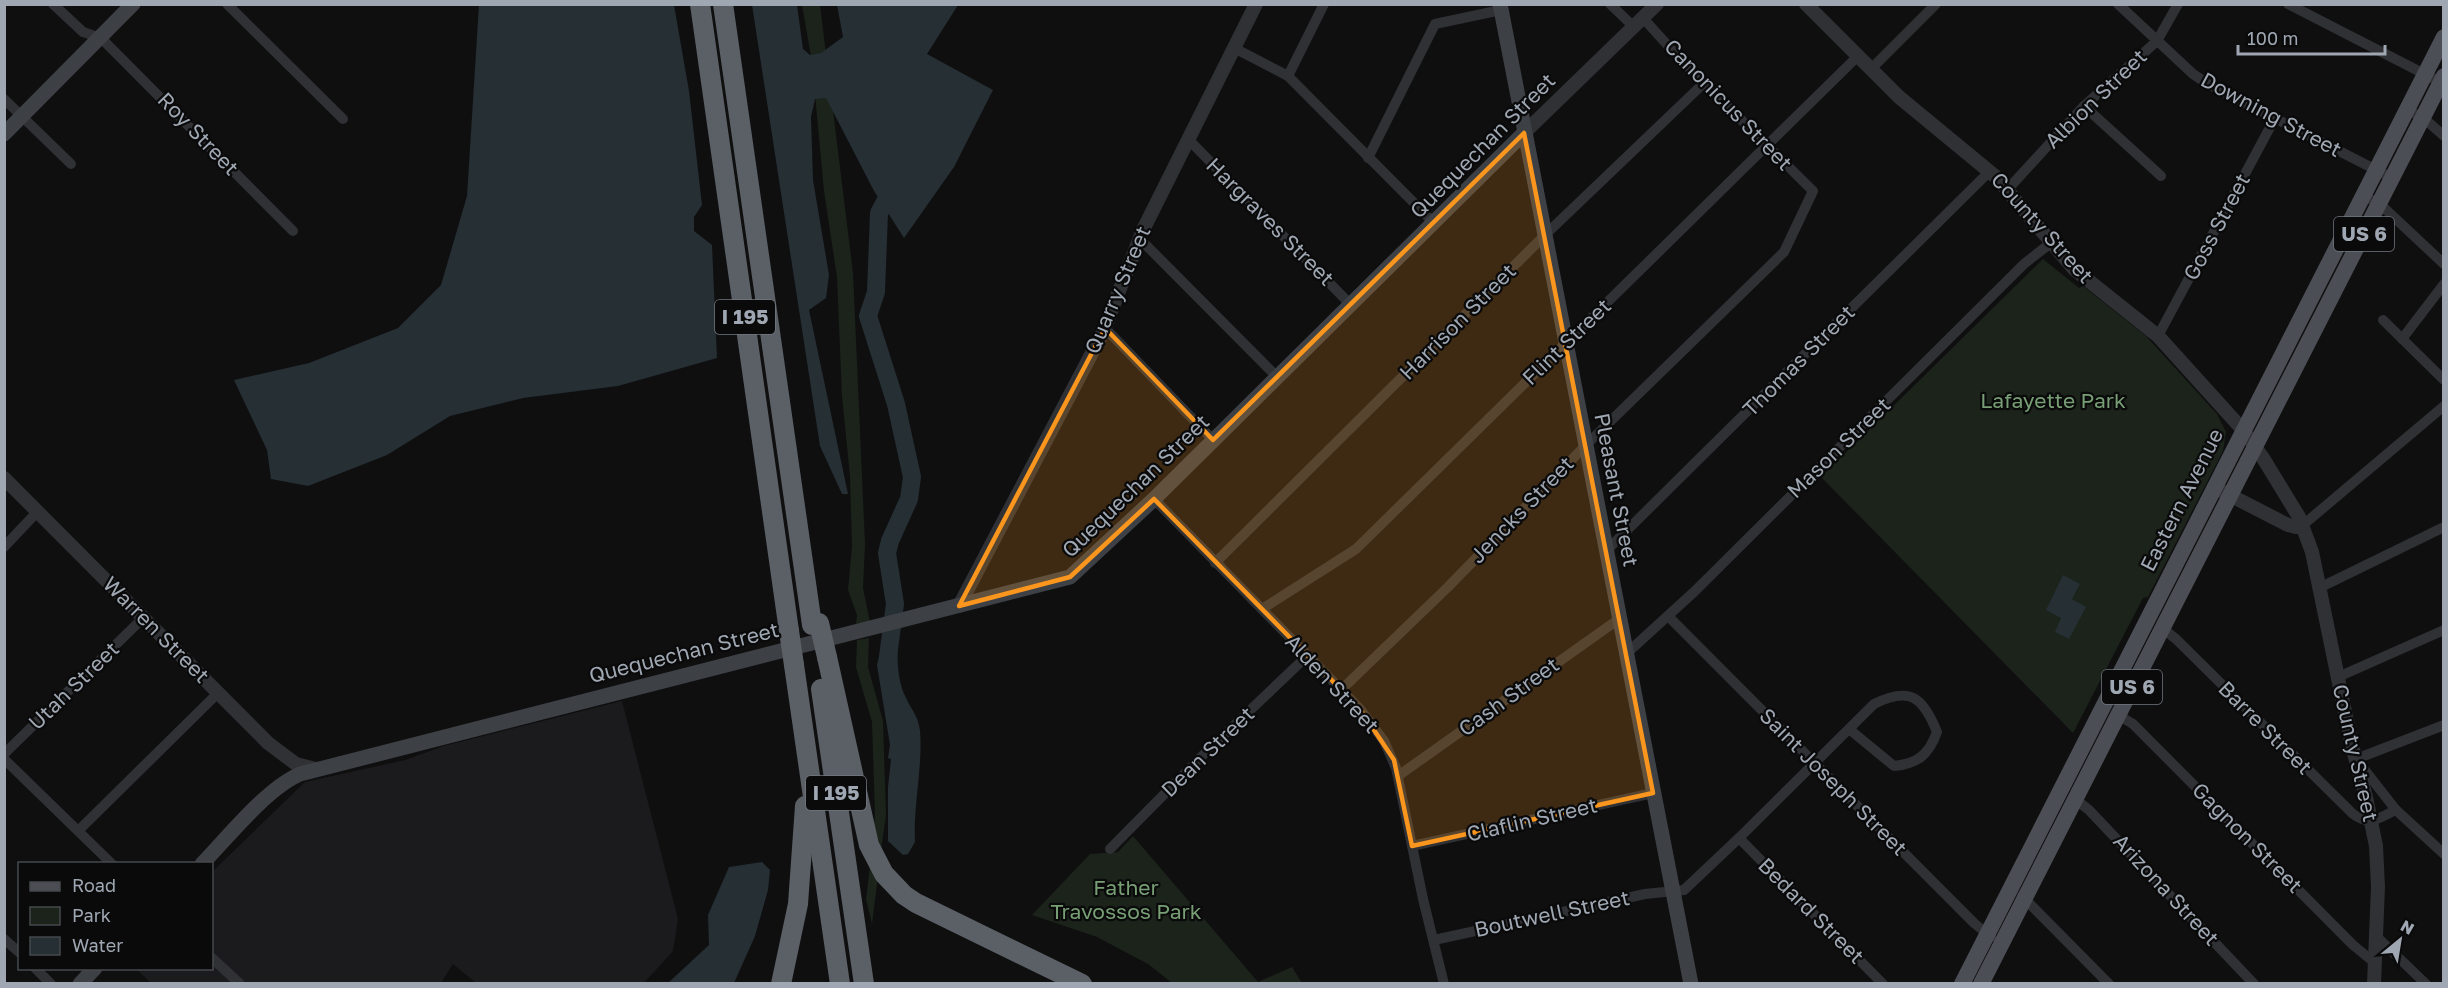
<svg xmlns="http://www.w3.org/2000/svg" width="2448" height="988" font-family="'Golos Text',sans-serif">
  <rect width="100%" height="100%" fill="#0f0f10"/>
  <path fill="#1b1b1d" d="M622,701L678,919L673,951L644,983H476L453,964L441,983L152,984L136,969L212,968V872L305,782L405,760L444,746Z"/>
  <g fill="#1b231b">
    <path d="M802,5H820L853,273L865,544L863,588L870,622L856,624L857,615L848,590L852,547L850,476L842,396L837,277L824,191L812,62Z"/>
    <path d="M2043,259L2079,288L2083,286L2146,336L2217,414L2226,432L2223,451L2148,597L2143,598L2073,733L1821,477Z"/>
    <path d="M869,638L868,667L883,721L886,815L879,865L872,848L875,814L872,722L856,667L857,640Z"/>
    <path d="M1133,836L1258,982L1292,967L1302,983H1172L1148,964L1097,937L1032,915L1090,854L1118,852Z"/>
    <path d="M871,858L878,876L872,924L866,899Z"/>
  </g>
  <g fill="#252f34">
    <path d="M479,5H674L689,91L702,205L694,217V231L712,245L717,358L618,386L523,398L450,416L387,455L308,486L271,479L267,450L234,380L309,363L398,328L441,285L467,196Z"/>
    <path d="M752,5H797L803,49L810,55L821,53L843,37L837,5H958L927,54L993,90L954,167L904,238L874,191L826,98L815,99L811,117L813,180L829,275L826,298L809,310L848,494H842L820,446Z"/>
    <path d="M2063,575L2080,584L2072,599L2086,607L2069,639L2055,632L2061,618L2046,610Z"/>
    <path d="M898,639C897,659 897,680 906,698C912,711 918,715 920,731C923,766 913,806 915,842L908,854L903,855L888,841V787L891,759L888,758L890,745L877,665L883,640Z"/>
    <path d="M762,862L770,870L768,890L755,936L734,983H668L709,945L708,915L729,867Z"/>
  </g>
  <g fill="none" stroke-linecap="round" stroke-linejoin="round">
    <path stroke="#252f34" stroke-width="18" d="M887,664L895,604L887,553L890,541L909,499L912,477L896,404L868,316L876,292L879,213L894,185"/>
    <g stroke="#303135" stroke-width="10">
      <path d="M53,4L83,32L101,38L293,231"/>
      <path d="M227,4L343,119"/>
      <path d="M1610,4L1634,27"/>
      <path d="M2118,4L2193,74L2208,84L2392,178"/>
      <path d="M2288,4L2440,82"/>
      <path d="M1234,48L1288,76L1434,223"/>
      <path d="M1871,69L1936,4"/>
      <path d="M1288,76L1324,4"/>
      <path d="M4,99L71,164"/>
      <path d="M2084,106L2161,176"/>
      <path d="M2407,109L2427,121L2444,136"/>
      <path d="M1188,139L1351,305"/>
      <path d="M1368,158L1435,24L1501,10"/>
      <path d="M2008,189L2084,106L2157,41L2178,4"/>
      <path d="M2364,195L2383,207L2444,264"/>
      <path d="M1139,238L1277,377"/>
      <path d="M2383,320L2444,380"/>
      <path d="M1105,328L1213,440"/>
      <path d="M2158,336L2275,118"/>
      <path d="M2402,339L2444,284"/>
      <path d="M1154,499L1360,709L1384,741L1396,768L1423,899L1444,984"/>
      <path d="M2303,525L2444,406"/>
      <path d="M4,547L38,511"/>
      <path d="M1606,551L1990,171"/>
      <path d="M1215,563L1545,235L1704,83"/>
      <path d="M2319,588L2444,527"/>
      <path d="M1262,609L1356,549L1858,56"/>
      <path d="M1668,616L1974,923L1991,937"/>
      <path d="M2162,628L2176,639L2353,814C2371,827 2378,818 2396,810"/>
      <path d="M1626,654L1695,591L2024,264L2052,242"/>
      <path d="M2338,677L2444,630"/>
      <path d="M1341,690L1448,587L1585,446L1784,252L1813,191L1680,59L1643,18"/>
      <path d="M2118,715L2133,724L2353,945L2375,963"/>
      <path d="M2444,725L2356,759L2396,810L2444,854"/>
      <path d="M4,754L143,618"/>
      <path d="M4,759L112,864"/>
      <path d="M1398,776L1619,619"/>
      <path d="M2075,799L2089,810L2254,984"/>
      <path d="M79,830L218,693"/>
      <path d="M1739,838L1883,984"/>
      <path d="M1412,846L1653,793"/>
      <path d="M1110,849L1201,757L1307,656"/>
      <path d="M2022,896L2109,984"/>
      <path d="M2376,936L2426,984"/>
      <path d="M4,939L20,953"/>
      <path d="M1434,940L1645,894L1684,890L1739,838L1874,704C1910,686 1923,697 1937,732C1929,754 1918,764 1894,766L1849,729"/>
      <path d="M212,958L240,984"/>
      <path d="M35,968L51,984"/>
    </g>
    <g stroke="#303135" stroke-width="14">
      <path d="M1806,4L1899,97L1996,177L2074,269L2158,336L2243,430L2263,458L2299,517L2312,552L2352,746L2366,797L2376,846L2378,887L2374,984"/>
      <path d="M1524,133L1657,4"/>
      <path d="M4,478L268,743L296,764L316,769"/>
      <path d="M2214,487L2288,525L2296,527L2303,525"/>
      <path d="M959,606L1103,332L1143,230L1256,4"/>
    </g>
    <g stroke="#3d4045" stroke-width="15">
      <path d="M1500,4L1691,984"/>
      <path d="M4,134L133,4"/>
      <path d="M202,864C229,836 266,789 300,774L1070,577L1154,499L1524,133"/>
      <path d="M80,984L95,968"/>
    </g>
    <g stroke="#4b4e54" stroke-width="16">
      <path d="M1962,984L2444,37"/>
      <path d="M1981,984L2444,76"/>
    </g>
    <g stroke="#5b6066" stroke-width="20">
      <path d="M700,4L789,631"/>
      <path d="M723,4L812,625"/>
      <path d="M827,657L869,845L884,874L904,895L916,903L1082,984"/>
      <path d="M794,665L840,984"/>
      <path d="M821,689L864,984"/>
      <path d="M781,984L798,904L805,806"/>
    </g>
    <g stroke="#5b6066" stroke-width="20">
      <path d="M819,623L827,657"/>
      <path d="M789,631L794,665"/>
    </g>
  </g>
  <path fill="#fa961d" fill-opacity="0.2" stroke="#fa961d" stroke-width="4.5" stroke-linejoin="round" d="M1524,133L1653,793L1412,846L1394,760L1360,709L1154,499L1070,577L959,606L1105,328L1213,440Z"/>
  <g text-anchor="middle" stroke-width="4.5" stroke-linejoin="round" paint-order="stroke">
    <g fill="#0a0a0b" stroke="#727880" stroke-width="1.5">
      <rect x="2334" y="217" width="60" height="34" rx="4.5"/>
      <rect x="715" y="300" width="60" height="34" rx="4.5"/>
      <rect x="2102" y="670" width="60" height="34" rx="4.5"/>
      <rect x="806" y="776" width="60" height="34" rx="4.5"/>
    </g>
    <g font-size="20" font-weight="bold" fill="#9fa7b2">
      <text x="2364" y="241">US 6</text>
      <text x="745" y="324">I 195</text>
      <text x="2132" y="694">US 6</text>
      <text x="836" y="800">I 195</text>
    </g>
    <g font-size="21" fill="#9fa7b2" stroke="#0a0a0b">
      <text transform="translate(2096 99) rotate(-44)" y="7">Albion Street</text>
      <text transform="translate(1728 105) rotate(46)" y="7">Canonicus Street</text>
      <text transform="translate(2271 115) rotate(28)" y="7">Downing Street</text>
      <text transform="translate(198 134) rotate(46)" y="7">Roy Street</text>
      <text transform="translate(1483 146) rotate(-45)" y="7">Quequechan Street</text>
      <text transform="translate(1270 222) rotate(45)" y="7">Hargraves Street</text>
      <text transform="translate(2217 227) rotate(-62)" y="7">Goss Street</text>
      <text transform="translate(2042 228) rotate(48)" y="7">County Street</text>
      <text transform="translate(1118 290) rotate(-67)" y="7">Quarry Street</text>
      <text transform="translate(1458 322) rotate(-45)" y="7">Harrison Street</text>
      <text transform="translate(1567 342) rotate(-44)" y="7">Flint Street</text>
      <text transform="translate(1799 361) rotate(-45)" y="7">Thomas Street</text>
      <text transform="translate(1839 448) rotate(-44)" y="7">Mason Street</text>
      <text transform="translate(1136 486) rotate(-44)" y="7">Quequechan Street</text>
      <text transform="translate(1616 490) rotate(79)" y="7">Pleasant Street</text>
      <text transform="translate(2182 500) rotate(-63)" y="7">Eastern Avenue</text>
      <text transform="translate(1522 510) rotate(-46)" y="7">Jencks Street</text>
      <text transform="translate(156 630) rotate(45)" y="7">Warren Street</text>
      <text transform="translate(684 653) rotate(-14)" y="7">Quequechan Street</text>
      <text transform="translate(1332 684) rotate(47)" y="7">Alden Street</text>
      <text transform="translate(74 686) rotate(-44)" y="7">Utah Street</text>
      <text transform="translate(1509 697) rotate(-36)" y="7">Cash Street</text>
      <text transform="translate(2265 728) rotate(45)" y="7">Barre Street</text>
      <text transform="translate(1208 752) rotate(-44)" y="7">Dean Street</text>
      <text transform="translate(2355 753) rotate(77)" y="7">County Street</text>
      <text transform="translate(1833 782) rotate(45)" y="7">Saint Joseph Street</text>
      <text transform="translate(1532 820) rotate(-13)" y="7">Claflin Street</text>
      <text transform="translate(2247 838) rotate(45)" y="7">Gagnon Street</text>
      <text transform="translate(2166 890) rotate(47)" y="7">Arizona Street</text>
      <text transform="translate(1811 911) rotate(45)" y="7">Bedard Street</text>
      <text transform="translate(1552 914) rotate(-12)" y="7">Boutwell Street</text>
    </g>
    <g font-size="21" fill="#779e74" stroke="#0a0a0b">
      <text x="2053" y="408">Lafayette Park</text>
      <text x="1126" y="895">Father<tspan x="1126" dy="24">Travossos Park</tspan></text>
    </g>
  </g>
  <rect width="2448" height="988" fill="none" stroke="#9fa7b2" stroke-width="12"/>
  <rect x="18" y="862" width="195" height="108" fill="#0a0a0b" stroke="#46494e" stroke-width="1.5"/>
  <rect x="30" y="882" width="30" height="9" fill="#4b4e54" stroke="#46494e" stroke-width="1.5"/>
  <text x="72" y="892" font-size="18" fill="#9fa7b2">Road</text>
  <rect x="30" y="907" width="30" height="18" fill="#1b231b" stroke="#46494e" stroke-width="1.5"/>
  <text x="72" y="922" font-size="18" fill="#9fa7b2">Park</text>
  <rect x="30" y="937" width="30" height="18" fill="#252f34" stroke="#46494e" stroke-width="1.5"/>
  <text x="72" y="952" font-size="18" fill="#9fa7b2">Water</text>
  <g transform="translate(2400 940) rotate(30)" stroke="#0a0a0b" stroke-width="4.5" paint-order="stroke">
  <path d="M0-4.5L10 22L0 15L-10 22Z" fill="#9fa7b2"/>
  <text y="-9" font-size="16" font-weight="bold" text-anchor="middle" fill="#9fa7b2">N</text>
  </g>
  <path d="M2238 45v9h147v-9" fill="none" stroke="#9fa7b2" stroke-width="3"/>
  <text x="2247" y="45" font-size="18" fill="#9fa7b2" stroke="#0a0a0b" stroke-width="4.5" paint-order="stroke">100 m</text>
</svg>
